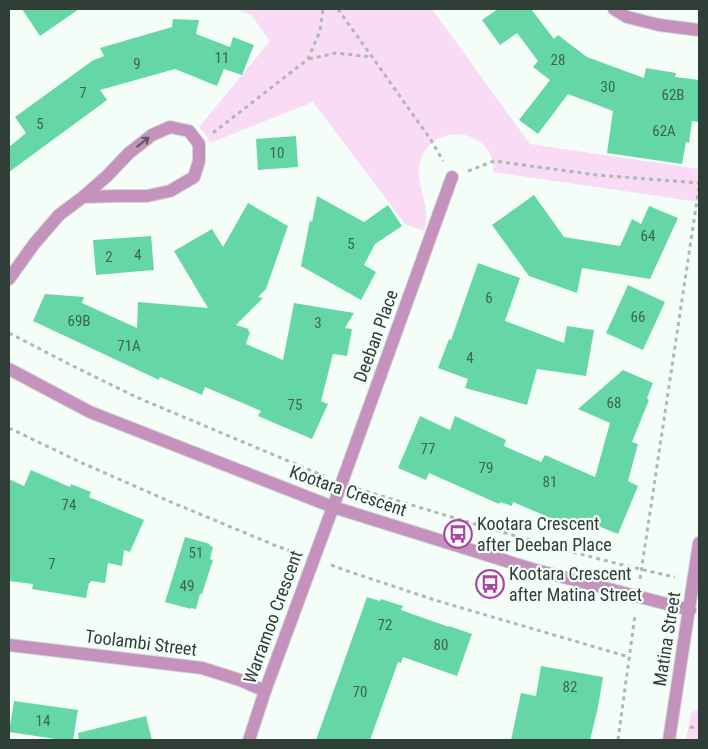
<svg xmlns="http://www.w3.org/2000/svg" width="708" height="749" font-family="'Roboto Condensed',sans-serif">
  <rect width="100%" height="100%" fill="#f5fdf9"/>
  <g fill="#fadbf5">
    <path d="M235,9H432L530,144L699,169V202L493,172C497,137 450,121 428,147C404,175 435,202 424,231L405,224L313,102L210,143L206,135L199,127L270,41L251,15Z"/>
    <path d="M699,699V740H686L691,713L698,709Z"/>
  </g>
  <g fill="#65d7a6">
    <path d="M22,9H79L40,36Z"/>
    <path d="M498,9H531L554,39L558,35L587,57L644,78L646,68L676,73L675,77L699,80V122L692,121L689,143L686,142L682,164L607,153L613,111L568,94L538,134L519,120L550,80L533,67L538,61L517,33L500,45L482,20Z"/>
    <path d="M173,19L199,20L196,34L230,47L233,37L254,45L242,75L224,69L217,86L175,69L100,90L107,100L9,172V147L26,133L15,117L92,61L104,56L100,48L172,27Z"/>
    <path d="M296,136L298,167L258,170L256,139Z"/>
    <path d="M534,195L564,237L620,246L632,219L641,224L649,206L678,218L650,279L582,268L577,293L529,276L492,225Z"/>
    <path d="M317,196L364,222L388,205L402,226L375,244L364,265L376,272L361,300L301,266L310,220L312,222Z"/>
    <path d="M248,203L288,226L266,289L258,297L263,298L236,325L249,329L248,331L250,332L246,344L283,360L294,303L354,313L345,328L352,329L347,356L333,354L321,401L328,404L312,439L258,416L261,411L205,387L202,395L160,377L159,380L33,321L45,294L84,297L82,303L137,328L138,302L208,308L174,251L212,229L223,247Z"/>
    <path d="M151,236L154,270L96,275L93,240Z"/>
    <path d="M478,263L520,278L505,321L564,343L567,326L594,330L586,376L537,369L527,405L465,388L468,379L438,368L449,339L451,340Z"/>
    <path d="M628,285L665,302L643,350L606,333Z"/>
    <path d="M623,370L653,383L647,398L649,400L632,442L638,444L628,481L638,486L618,534L578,518L577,523L553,519L513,502L512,506L500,502L499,504L429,473L426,480L398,468L420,416L450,430L455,416L506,440L504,446L541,462L545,455L595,477L610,423L578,409Z"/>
    <path d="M31,470L70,487L71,484L91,492L89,497L144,520L130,552L124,550L122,566L108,563L105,583L91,581L90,583H89L86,598L32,589L33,584L9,581V479L24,486Z"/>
    <path d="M185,537L210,544L209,545L213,547L210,559L213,560L202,594H200L196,609L191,608V609L165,602Z"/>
    <path d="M367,597L380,601L381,599L403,606L401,610L449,627V626L472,634L457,676L403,657L401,663L398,662L370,740H316Z"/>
    <path d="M541,666L603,677L598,707L590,740H511L521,693L536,696Z"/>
    <path d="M14,701L78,710L73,740H62L9,732Z"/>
    <path d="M146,716L152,740H79L78,733Z"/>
  </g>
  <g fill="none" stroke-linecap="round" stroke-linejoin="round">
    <defs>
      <g id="minor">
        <path d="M614,9L627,17L659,25L699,30"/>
        <path d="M9,279L34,244L59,215L83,197L107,176L129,153L152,135L170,127L189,131L199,144V161L194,177L170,191L147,196H116L83,197"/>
        <path d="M9,645L202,668L240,680L265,691"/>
        <path d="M249,740L265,691L333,507L452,177"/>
      </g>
      <g id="tertiary">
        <path d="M9,369L90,412L333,507L532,569L690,610"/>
        <path d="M669,740L699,543"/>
      </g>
    </defs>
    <use href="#minor" stroke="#d1dbd6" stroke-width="14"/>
    <use href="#tertiary" stroke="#d1dbd6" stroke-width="14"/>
    <g stroke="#aeb9b3" stroke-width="3" stroke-dasharray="4 4" stroke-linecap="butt">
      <path d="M338,9L431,140L443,161"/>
      <path d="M309,59L336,53L372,57"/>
      <path d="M213,133L308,59L320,31L323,9"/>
      <path d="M468,171L494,161L597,175L699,183"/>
      <path d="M9,333L69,364L136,397L324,476"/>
      <path d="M9,428L80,462L171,502L279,547L297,553"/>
      <path d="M358,489C463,520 568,554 675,577"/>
      <path d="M331,565L350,572L438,601L629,657"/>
      <path d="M640,579L699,187"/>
      <path d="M690,727L699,728"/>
      <path d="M618,740L635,615"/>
    </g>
    <use href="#minor" stroke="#c592bd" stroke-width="12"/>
    <use href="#tertiary" stroke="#c592bd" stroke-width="12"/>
  </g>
  <defs><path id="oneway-shaft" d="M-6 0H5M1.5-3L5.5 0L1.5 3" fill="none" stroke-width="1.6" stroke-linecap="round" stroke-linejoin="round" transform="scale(1.25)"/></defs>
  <use stroke="#5c585f" href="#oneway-shaft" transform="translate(143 142) rotate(-38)"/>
  <defs>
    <symbol id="bus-ring" viewBox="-11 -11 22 22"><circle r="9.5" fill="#f5fdf9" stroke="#af43a3" stroke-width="1.5"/><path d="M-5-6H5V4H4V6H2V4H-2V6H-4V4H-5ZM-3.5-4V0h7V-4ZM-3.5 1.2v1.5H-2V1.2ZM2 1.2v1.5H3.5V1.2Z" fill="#af43a3"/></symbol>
  </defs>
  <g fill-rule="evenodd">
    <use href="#bus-ring" x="442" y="518" width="32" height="32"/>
    <use href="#bus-ring" x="474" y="568" width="32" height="32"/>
  </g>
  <g text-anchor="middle" stroke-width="4.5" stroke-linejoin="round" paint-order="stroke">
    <g font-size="15" fill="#3c6553">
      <text x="222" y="63">11</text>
      <text x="558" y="65">28</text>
      <text x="137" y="69">9</text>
      <text x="608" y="92">30</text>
      <text x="83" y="98">7</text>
      <text x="673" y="100">62B</text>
      <text x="40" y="129">5</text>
      <text x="664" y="136">62A</text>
      <text x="277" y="158">10</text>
      <text x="648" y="241">64</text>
      <text x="351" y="249">5</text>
      <text x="138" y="260">4</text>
      <text x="109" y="262">2</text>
      <text x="489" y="303">6</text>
      <text x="638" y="322">66</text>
      <text x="79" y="326">69B</text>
      <text x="318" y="328">3</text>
      <text x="129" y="351">71A</text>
      <text x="470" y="363">4</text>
      <text x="614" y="408">68</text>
      <text x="295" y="410">75</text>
      <text x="428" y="454">77</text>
      <text x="486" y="473">79</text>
      <text x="550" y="487">81</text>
      <text x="69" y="510">74</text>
      <text x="196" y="558">51</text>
      <text x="52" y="569">7</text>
      <text x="187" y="591">49</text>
      <text x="385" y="630">72</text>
      <text x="441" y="650">80</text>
      <text x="570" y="692">82</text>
      <text x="360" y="697">70</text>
      <text x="43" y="726">14</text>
    </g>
    <g font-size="18" fill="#2f3f37" stroke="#f5fdf9">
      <text transform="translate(376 336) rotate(-70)" y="6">Deeban Place</text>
      <text transform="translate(348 491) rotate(19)" y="6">Kootara Crescent</text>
      <text transform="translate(273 617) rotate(-70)" y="6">Warramoo Crescent</text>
      <text transform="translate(667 639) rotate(-81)" y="6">Matina Street</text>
      <text transform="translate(141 643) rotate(7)" y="6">Toolambi Street</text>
    </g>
    <g font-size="18" fill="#2f3f37" stroke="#f5fdf9" text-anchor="start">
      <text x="477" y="530">Kootara Crescent<tspan x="477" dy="21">after Deeban Place</tspan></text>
      <text x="509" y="580">Kootara Crescent<tspan x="509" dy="21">after Matina Street</tspan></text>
    </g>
  </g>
  <rect width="708" height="749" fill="none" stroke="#2f3f37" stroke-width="20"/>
</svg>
